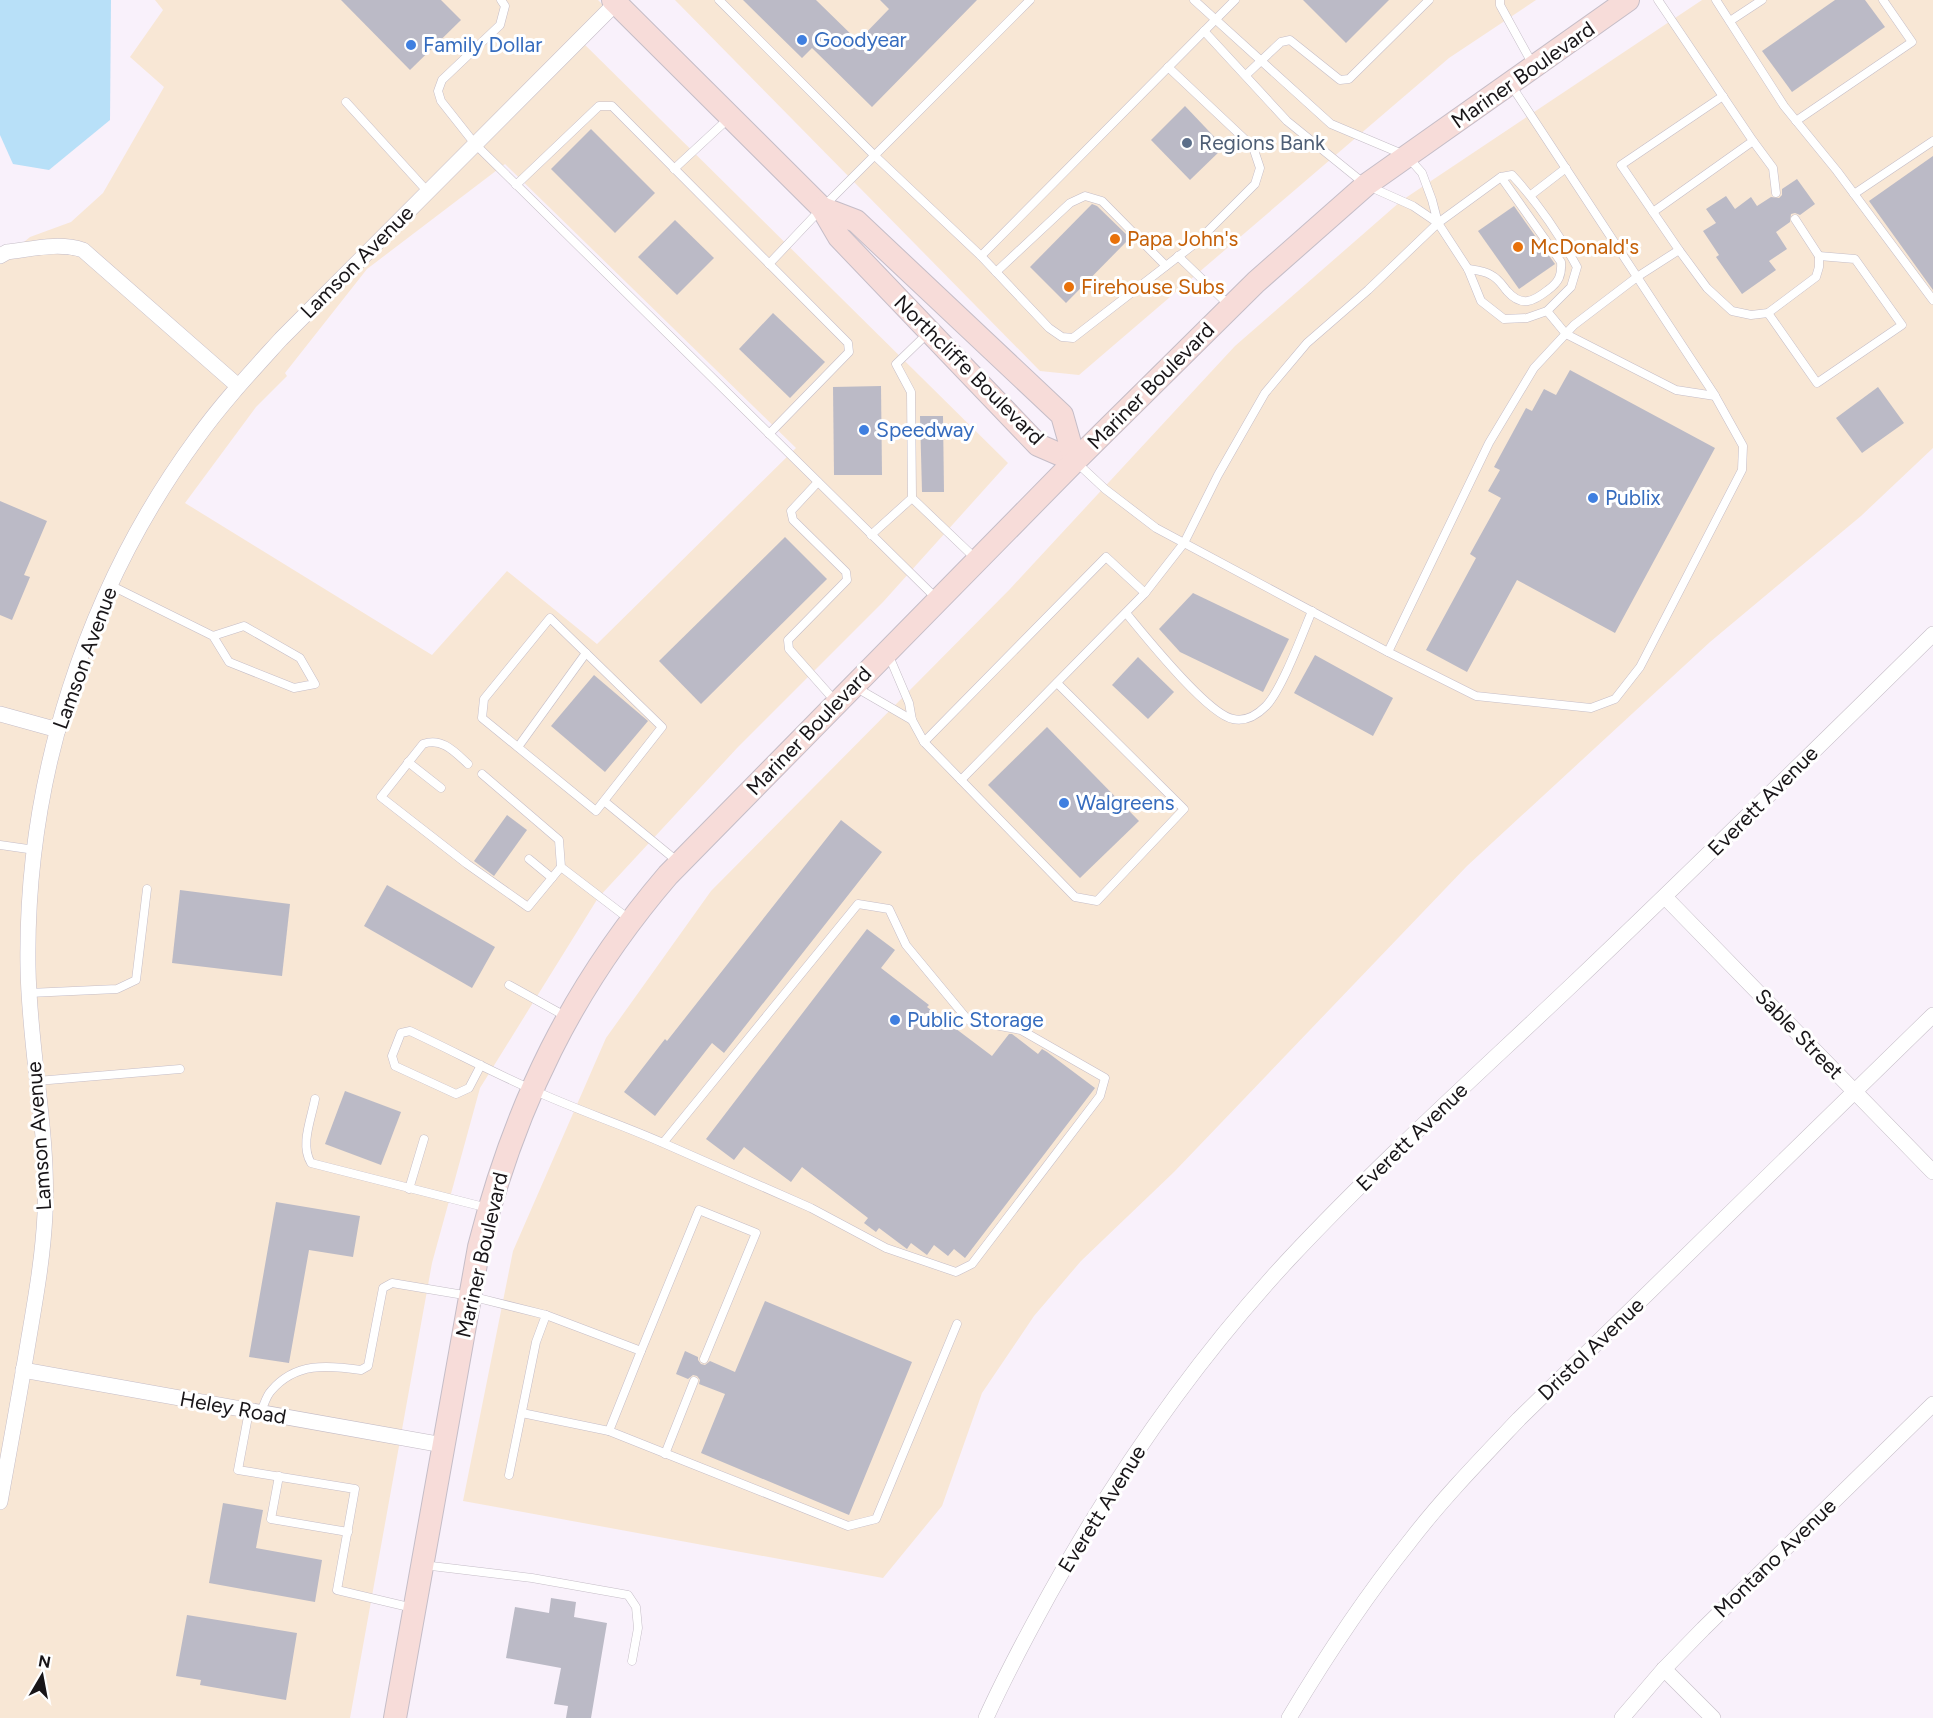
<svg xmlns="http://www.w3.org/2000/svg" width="1933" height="1718" font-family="Figtree,sans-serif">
  <rect width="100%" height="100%" fill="#f9f1fb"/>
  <g fill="#f8e7d5" fill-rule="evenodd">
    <path d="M155,0H598L606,8L577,37L1008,463L883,602L738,747L598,898L480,1088L432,1263L350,1718H0V262L30,237L71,222L103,193L164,87L130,57L163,10ZM505,164L796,448L597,644L507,571L432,655L185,503L256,407L287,376L285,373L367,269Z"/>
    <path d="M675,0H1536L1449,58L1079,375L1040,371Z"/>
    <path d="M1702,0H1933V448L1861,516L1710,642L1467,866L1174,1172L1081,1261L1034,1316L982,1393L942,1506L883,1578L463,1501L513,1251L606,1038L711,891L1010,589L1235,346L1401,201Z"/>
  </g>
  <path fill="#b8e0f8" d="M0,0H111L110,120L49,170L13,164L0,135Z"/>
  <g fill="#bbbac6">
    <path d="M341,0H441L461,20L410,70Z"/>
    <path d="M743,0H816L858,41L889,9L880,0H977L872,107L812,48L802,58Z"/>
    <path d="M1303,0H1389L1346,43Z"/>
    <path d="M1835,0H1865L1885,27L1792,92L1762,51Z"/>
    <path d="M1185,106L1224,147L1190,180L1151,140Z"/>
    <path d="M591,129L655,193L615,233L551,169Z"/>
    <path d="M1933,156V290L1869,201Z"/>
    <path d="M1797,179L1815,204L1800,215L1795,213L1791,214L1790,222L1776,232L1787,249L1769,261L1776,270L1742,294L1716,257L1719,255L1703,231L1716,223L1706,209L1726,196L1735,209L1751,197L1757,206L1771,197L1779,198L1782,195V189Z"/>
    <path d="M1092,204L1097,206L1130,238L1066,303L1030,267Z"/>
    <path d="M1514,206L1555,264L1519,289L1478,231Z"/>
    <path d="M675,220L714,258L677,295L638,257Z"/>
    <path d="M773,313L825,362L790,398L739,349Z"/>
    <path d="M1570,370L1715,448L1615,633L1517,580L1467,672L1426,650L1476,558L1470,554L1501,498L1488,491L1500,470L1494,467L1526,408L1532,411L1544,389L1556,395Z"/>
    <path d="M881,386L882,475H834L833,387Z"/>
    <path d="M1878,387L1904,423L1862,453L1836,418Z"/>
    <path d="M920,416H943L944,492H922Z"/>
    <path d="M0,501L47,521L24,575L30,577L12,620L0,615Z"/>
    <path d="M785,537L827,579L701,704L659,661Z"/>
    <path d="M1193,593L1289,639L1263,692L1180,652L1159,629Z"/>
    <path d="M1315,655L1393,698L1373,736L1294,693Z"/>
    <path d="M1138,657L1174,692L1148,719L1112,685Z"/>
    <path d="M594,675L648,721L605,772L551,726Z"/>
    <path d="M1047,727L1139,821L1080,878L988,785Z"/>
    <path d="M507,815L527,830L494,876L474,861Z"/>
    <path d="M841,820L882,852L724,1053L712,1043L655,1116L624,1092L665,1039L667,1041Z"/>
    <path d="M387,885L495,947L472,988L364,926Z"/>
    <path d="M180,890L290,904L282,976L172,963Z"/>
    <path d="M867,929L895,950L881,968L929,1005L927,1007L992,1056L1009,1034H1012L1038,1054L1042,1049L1047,1052L1095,1088L965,1258L954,1249L948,1256L934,1245L927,1255L911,1243L907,1249L879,1228L876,1232L864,1223L868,1218L802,1167L791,1182L744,1147L734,1160L706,1139Z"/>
    <path d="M345,1091L401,1112L381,1165L325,1144Z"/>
    <path d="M276,1202L360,1216L353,1257L309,1250L289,1363L249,1357Z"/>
    <path d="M765,1301L912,1362L849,1515L701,1453L725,1394L699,1384L700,1380L697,1376L693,1375L688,1379L676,1374L685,1351L698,1357V1360L701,1364L705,1365L710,1361L735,1372Z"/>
    <path d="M223,1503L263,1510L256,1548L322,1560L315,1602L209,1583Z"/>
    <path d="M551,1598L576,1602L574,1617L607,1623L591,1718H566L568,1706L554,1704L561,1668L506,1658L515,1607L549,1613Z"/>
    <path d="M187,1615L297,1633L286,1700L200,1685L201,1680L176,1676Z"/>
  </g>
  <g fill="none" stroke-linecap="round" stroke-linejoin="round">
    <defs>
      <g id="lane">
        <path d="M501,0L505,6L500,25L442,80L438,91L441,101L475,144L937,599"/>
        <path d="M719,0L874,155L981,256L1235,0"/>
        <path d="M1194,0L1331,124L1407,156L1422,173L1432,200L1438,223L1413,206L1366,185L1287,121L1204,31"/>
        <path d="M1500,0V5L1533,65"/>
        <path d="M1716,0L1784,106L1837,171L1933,300"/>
        <path d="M1730,21L1762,0"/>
        <path d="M1246,75L1281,42L1290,40L1340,80L1349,79L1429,0"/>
        <path d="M346,102L428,192"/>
        <path d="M1796,121L1912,42L1883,0"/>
        <path d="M1753,141L1773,168L1776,193"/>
        <path d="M674,169L728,119"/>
        <path d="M516,185L599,106H612L848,343L849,352L769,434"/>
        <path d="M1854,194L1933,141"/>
        <path d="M1531,195L1566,168"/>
        <path d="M1653,212L1621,165L1723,96"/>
        <path d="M1679,250L1707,288L1732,311L1751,315L1768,313L1816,277L1819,267V256L1795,219"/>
        <path d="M981,256L1049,328L1062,337L1073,338L1197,242L1255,184L1260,168L1253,147L1168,67"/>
        <path d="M1178,256L1230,306"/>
        <path d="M769,264L822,208L1030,0"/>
        <path d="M1468,269C1475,270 1485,271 1491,275C1499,279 1502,285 1507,291C1522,308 1534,301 1548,290C1559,282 1562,275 1561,262L1501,177"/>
        <path d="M996,272L1070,203L1085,196L1102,201L1166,266"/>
        <path d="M1547,311L1566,334L1676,390L1715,396"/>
        <path d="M1768,313L1817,383L1902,325L1855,259L1819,256"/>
        <path d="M1076,462L1105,489L1156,528L1388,652L1476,696L1591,708L1615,699L1640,667L1742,470L1743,446L1714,394L1511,85"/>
        <path d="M818,482L791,511L793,520L846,572L847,580L788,640L789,649L836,702"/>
        <path d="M912,498L976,559"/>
        <path d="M871,535L912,498L911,392L896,364L928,333"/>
        <path d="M110,585L213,636L229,662L294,688L315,684L300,658L244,626L213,636"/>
        <path d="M1126,613C1145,636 1207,714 1233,719C1246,722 1257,715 1266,706C1282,689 1302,635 1312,611"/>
        <path d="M550,618L662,727L596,811L482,718L484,699Z"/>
        <path d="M1388,652L1489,443L1534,368L1574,325L1637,277L1679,250L1653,212L1753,141L1658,0"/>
        <path d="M889,656L909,703L912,720L924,742L1106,557L1145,593L1184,543L1218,475L1265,393L1307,343L1368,290L1438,223L1501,177L1512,175C1538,203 1559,234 1577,267L1571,287L1547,311L1527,318L1504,319L1481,301L1468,269L1438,223"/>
        <path d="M855,687L912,720"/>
        <path d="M924,742L961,780L1145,593"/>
        <path d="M518,747L586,653"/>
        <path d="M408,762L441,788"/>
        <path d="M468,764C455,752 442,737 423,744L381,797L467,864L528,907L561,867"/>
        <path d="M482,774L559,840L561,867L629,919"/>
        <path d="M961,780L1075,897L1097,901L1184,809L1057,683"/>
        <path d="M604,801L677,861"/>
        <path d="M0,845L35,850"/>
        <path d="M529,859L552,878"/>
        <path d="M509,985L565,1016"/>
        <path d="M29,993L117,989L136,980L147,889"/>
        <path d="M481,1065L469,1088L456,1094L395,1066L392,1056L401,1033L410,1031C451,1050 490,1071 531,1089C574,1109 620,1124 663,1143L811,1208L886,1248L956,1272L972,1264L1100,1096L1105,1078L1021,1030L968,1020L906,945L889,909L858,904L663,1143"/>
        <path d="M37,1081L180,1069"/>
        <path d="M315,1099C311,1120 300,1145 311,1163L488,1208"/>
        <path d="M409,1189L424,1139"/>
        <path d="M641,1351L699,1210L756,1233L704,1359"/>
        <path d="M249,1411L238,1470L355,1489L337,1590L413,1608"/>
        <path d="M260,1413C264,1406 266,1396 271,1391C295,1362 328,1365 361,1370L368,1366L383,1288L392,1283L470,1296L546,1315L641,1351L609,1431L848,1526L876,1519L957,1324"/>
        <path d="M522,1413L609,1431"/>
        <path d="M665,1454L694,1381"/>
        <path d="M509,1475L536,1342L546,1315"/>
        <path d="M279,1476L271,1519L348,1532"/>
        <path d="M423,1565L532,1578L628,1595L636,1607L638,1628L632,1661"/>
      </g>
      <g id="street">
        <path d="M0,256L7,252C32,249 59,242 83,250L238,386"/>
        <path d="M0,714L58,730"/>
        <path d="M1665,897L1933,1172"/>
        <path d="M23,1370L443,1445"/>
        <path d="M0,1502C10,1447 20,1392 29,1337C36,1296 43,1256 45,1214C49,1131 29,1050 28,967C25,779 86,589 197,438C222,403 252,371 281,339L619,0"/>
        <path d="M1664,1669L1713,1718"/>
        <path d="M986,1718C1005,1676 1027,1635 1049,1595C1116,1474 1196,1359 1290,1258C1380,1162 1478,1074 1573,984C1694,869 1814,751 1933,634"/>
        <path d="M1289,1718C1326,1656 1365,1597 1410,1541C1443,1498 1482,1458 1519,1419L1933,1015"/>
        <path d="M1622,1718L1664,1669L1703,1629L1933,1404"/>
      </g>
      <g id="secondary">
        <path d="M613,0L822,208L839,237L1038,445L1075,461"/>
        <path d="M822,208L856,221L1062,415L1075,461"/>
        <path d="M395,1718L479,1247C515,1105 572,987 668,875L1075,461L1256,282L1366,185L1628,0"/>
      </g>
    </defs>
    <use href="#lane" stroke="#c5bdc7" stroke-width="9"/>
    <use href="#street" stroke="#c5bdc7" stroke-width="16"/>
    <use href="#secondary" stroke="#c5bdc7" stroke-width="24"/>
    <use href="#lane" stroke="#fff" stroke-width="8"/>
    <use href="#street" stroke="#fff" stroke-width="15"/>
    <use href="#secondary" stroke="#f7dcd9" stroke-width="22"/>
  </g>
  <g fill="#3f7fe0" stroke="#fff" stroke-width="2">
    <circle cx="802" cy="40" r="6"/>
    <circle cx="411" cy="45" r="6"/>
    <circle cx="864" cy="430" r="6"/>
    <circle cx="1593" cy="498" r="6"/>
    <circle cx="1064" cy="803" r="6"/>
    <circle cx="895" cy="1020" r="6"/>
  </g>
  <circle fill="#5c6f8a" stroke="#fff" stroke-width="2" cx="1187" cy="143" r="6"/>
  <g fill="#e8710a" stroke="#fff" stroke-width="2">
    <circle cx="1115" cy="239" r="6"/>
    <circle cx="1518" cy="247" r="6"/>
    <circle cx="1069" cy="287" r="6"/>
  </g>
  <g text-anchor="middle" stroke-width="6" stroke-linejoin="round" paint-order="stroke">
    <g font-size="21" fill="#366cbe" stroke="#fff" text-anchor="start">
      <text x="814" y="47">Goodyear</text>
      <text x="423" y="52">Family Dollar</text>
      <text x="876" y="437">Speedway</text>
      <text x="1605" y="505">Publix</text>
      <text x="1076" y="810">Walgreens</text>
      <text x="907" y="1027">Public Storage</text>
    </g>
    <g font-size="21" fill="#181518" stroke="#fff">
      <text transform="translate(1523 75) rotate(-35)" y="7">Mariner Boulevard</text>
      <text transform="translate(357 262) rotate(-45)" y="7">Lamson Avenue</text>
      <text transform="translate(969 370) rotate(45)" y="7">Northcliffe Boulevard</text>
      <text transform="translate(1151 386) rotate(-45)" y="7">Mariner Boulevard</text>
      <text transform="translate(85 658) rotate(-70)" y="7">Lamson Avenue</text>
      <text transform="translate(809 731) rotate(-46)" y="7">Mariner Boulevard</text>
      <text transform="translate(1763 801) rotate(-45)" y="7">Everett Avenue</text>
      <text transform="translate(1799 1034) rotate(46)" y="7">Sable Street</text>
      <text transform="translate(39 1136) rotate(-94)" y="7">Lamson Avenue</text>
      <text transform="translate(1412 1137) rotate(-44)" y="7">Everett Avenue</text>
      <text transform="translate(482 1255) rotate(-77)" y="7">Mariner Boulevard</text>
      <text transform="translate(1591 1349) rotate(-44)" y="7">Dristol Avenue</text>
      <text transform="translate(233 1408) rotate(10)" y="7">Heley Road</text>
      <text transform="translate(1102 1509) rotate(-58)" y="7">Everett Avenue</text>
      <text transform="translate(1775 1558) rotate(-44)" y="7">Montano Avenue</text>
    </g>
    <g font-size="21" fill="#4e5e75" stroke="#fff" text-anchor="start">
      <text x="1199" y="150">Regions Bank</text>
    </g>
    <g font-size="21" fill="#c56008" stroke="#fff" text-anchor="start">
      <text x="1127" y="246">Papa John's</text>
      <text x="1530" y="254">McDonald's</text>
      <text x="1081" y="294">Firehouse Subs</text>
    </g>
  </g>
  <g transform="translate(42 1676) rotate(10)" stroke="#ffffff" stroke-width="4.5" paint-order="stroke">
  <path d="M0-4.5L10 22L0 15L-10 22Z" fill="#181518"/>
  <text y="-9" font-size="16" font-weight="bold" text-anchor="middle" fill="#181518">N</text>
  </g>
</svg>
